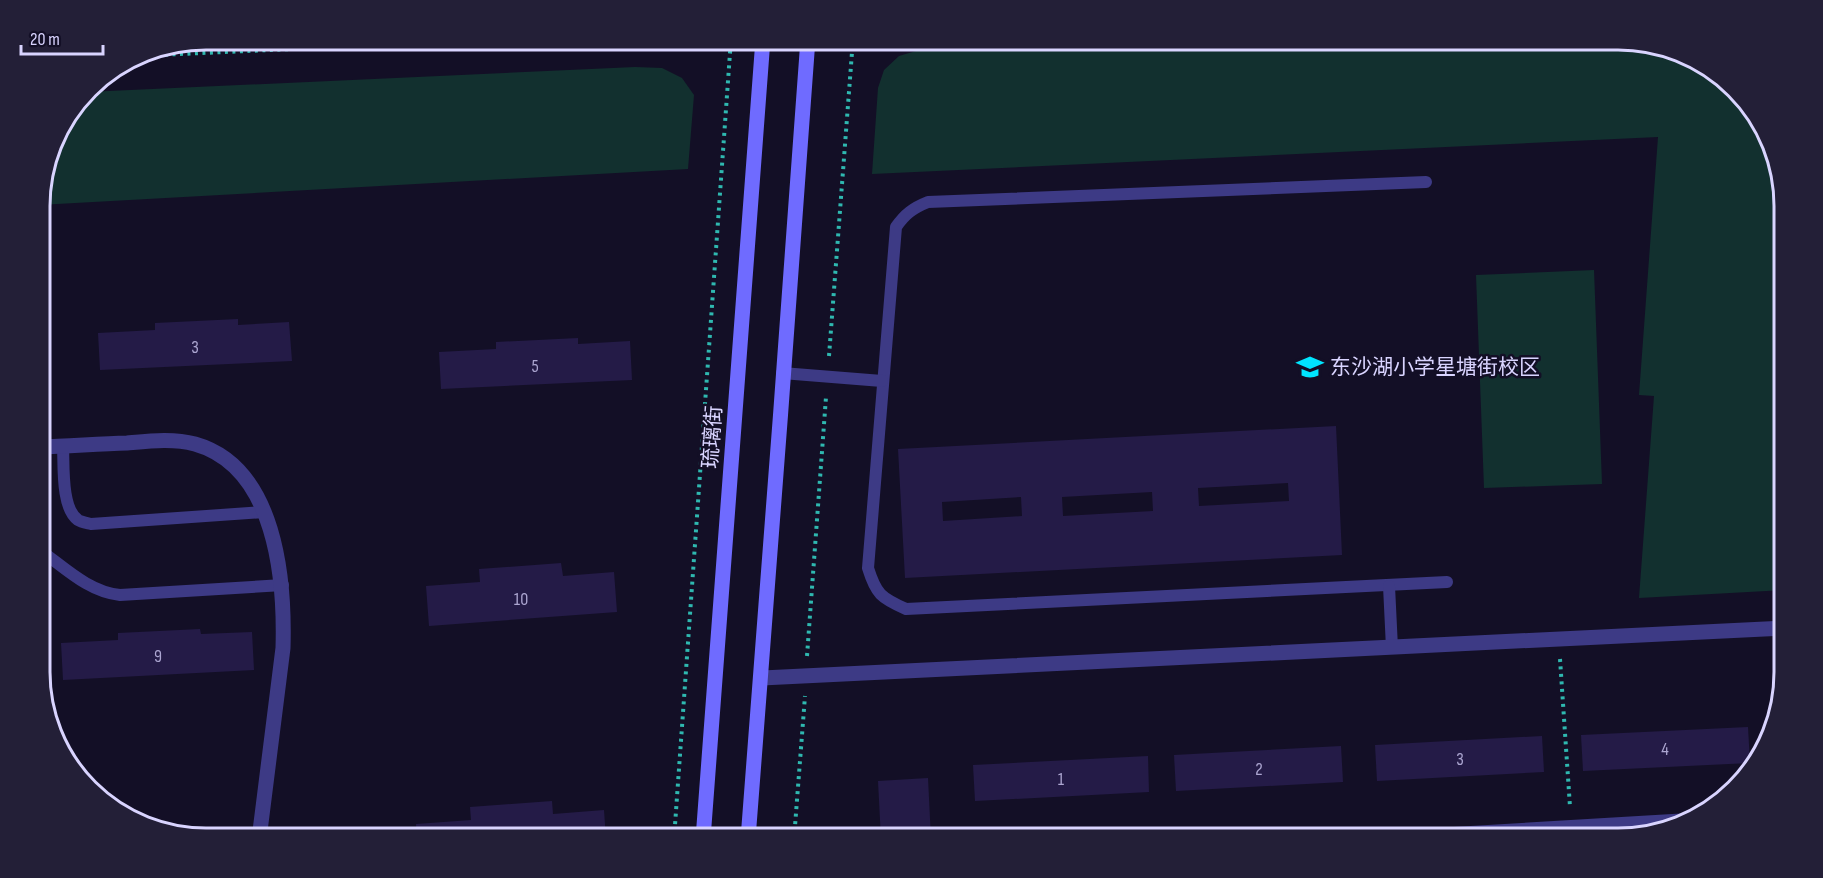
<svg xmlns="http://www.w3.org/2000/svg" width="1823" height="878" font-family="'Sofia Sans Condensed','Noto Sans SC',sans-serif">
  <rect width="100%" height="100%" fill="#130f26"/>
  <g fill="#12302f">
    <path d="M1095,39H1618L1682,52L1750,104L1783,184L1784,590L1639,598L1654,396L1639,395L1658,137L872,174L878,88L884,70L899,56L926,48Z"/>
    <path d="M635,67L662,68L682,78L694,95L688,169L39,205V194L56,131L87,92Z"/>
    <path d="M1594,270L1602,484L1484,488L1476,275Z"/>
  </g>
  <g fill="#241b47" fill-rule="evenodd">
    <path d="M238,319V325L289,322L292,361L100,370L98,333L155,330V323Z"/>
    <path d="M578,338V344L630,341L632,380L441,389L439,352L496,349V342Z"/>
    <path d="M1336,426L1342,555L905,578L898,449ZM1288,483L1289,501L1199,506L1198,488ZM1152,492L1153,511L1063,516L1062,497ZM1021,497L1022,516L943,521L942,502Z"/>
    <path d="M561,563L563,576L614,572L617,612L429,626L426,586L480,582L479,569Z"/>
    <path d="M200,629L201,634L252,632L254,670L63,680L61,643L118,640V633Z"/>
    <path d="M1748,727L1750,763L1583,771L1581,735Z"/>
    <path d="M1542,736L1544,772L1377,781L1375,745Z"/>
    <path d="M1341,746L1343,782L1176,791L1174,755Z"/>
    <path d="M1148,756L1149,792L975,801L973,765Z"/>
    <path d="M928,778L931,839H881L878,781Z"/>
    <path d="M552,801L553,814L604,810L606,839H417L416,824L471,820L470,807Z"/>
  </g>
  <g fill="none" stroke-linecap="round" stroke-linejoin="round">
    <g stroke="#2fb8b0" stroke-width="4" stroke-dasharray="3 4.5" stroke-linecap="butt">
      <path d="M135,56L516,39"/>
      <path d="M829,356L853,39"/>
      <path d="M807,656L826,397"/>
      <path d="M1560,659L1570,807"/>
      <path d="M159,823L160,830"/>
      <path d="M674,839L731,39"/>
      <path d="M794,839L805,696"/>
    </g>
    <g stroke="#3d3a85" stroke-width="12">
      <path d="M1426,182L928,202C913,208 905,214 896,227L868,568C876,594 881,598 906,609L1447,582"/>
      <path d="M782,373L882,381"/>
      <path d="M63,446C64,465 61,508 78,520C81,522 87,523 91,524L264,512"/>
      <path d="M40,550C65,568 89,592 120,595L283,585"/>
      <path d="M1389,586L1392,648"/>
    </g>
    <g stroke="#3d3a85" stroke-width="15">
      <path d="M40,447C69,446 98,444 127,443C149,441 173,438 195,444C276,467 285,579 283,648L259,839"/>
      <path d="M1377,839L1681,821"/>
    </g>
    <path stroke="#3d3a85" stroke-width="15" d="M761,678L1784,628"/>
    <g stroke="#6f6bff" stroke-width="15">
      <path d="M703,839L763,39"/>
      <path d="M748,839C770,572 788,306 808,39"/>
    </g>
  </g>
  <defs>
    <symbol id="school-bare" viewBox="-9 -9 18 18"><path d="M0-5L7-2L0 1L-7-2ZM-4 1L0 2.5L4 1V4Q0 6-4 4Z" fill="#00e5ff" stroke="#130f26" stroke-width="2.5" paint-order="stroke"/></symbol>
  </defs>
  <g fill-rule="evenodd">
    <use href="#school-bare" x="1291" y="348" width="38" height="38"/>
  </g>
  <g text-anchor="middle" stroke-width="5" stroke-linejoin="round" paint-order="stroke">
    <g font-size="18" fill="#aca6d1">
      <text x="195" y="353">3</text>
      <text x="535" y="372">5</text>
      <text x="521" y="605">10</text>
      <text x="158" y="662">9</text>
      <text x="1665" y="755">4</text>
      <text x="1460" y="765">3</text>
      <text x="1259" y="775">2</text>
      <text x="1061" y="785">1</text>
    </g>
    <g font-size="21" fill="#d9d4ff" stroke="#130f26" text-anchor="start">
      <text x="1330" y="374">东沙湖小学星塘街校区</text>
    </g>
    <g font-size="21" fill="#d9d4ff" stroke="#130f26">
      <text transform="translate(712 437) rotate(-86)" y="7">琉璃街</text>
    </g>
  </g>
  <path d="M0 0H1823V878H0ZM206 50H1618A156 156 0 0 1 1774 206V672A156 156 0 0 1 1618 828H206A156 156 0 0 1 50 672V206A156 156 0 0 1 206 50Z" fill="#231f37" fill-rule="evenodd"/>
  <path fill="none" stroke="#d9d4ff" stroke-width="3" d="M206 50H1618A156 156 0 0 1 1774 206V672A156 156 0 0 1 1618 828H206A156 156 0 0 1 50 672V206A156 156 0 0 1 206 50Z"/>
  <path d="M21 45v9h82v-9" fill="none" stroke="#d9d4ff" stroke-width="3"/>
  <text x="30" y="45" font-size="18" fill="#d9d4ff" stroke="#130f26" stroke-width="4.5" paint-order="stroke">20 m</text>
</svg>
